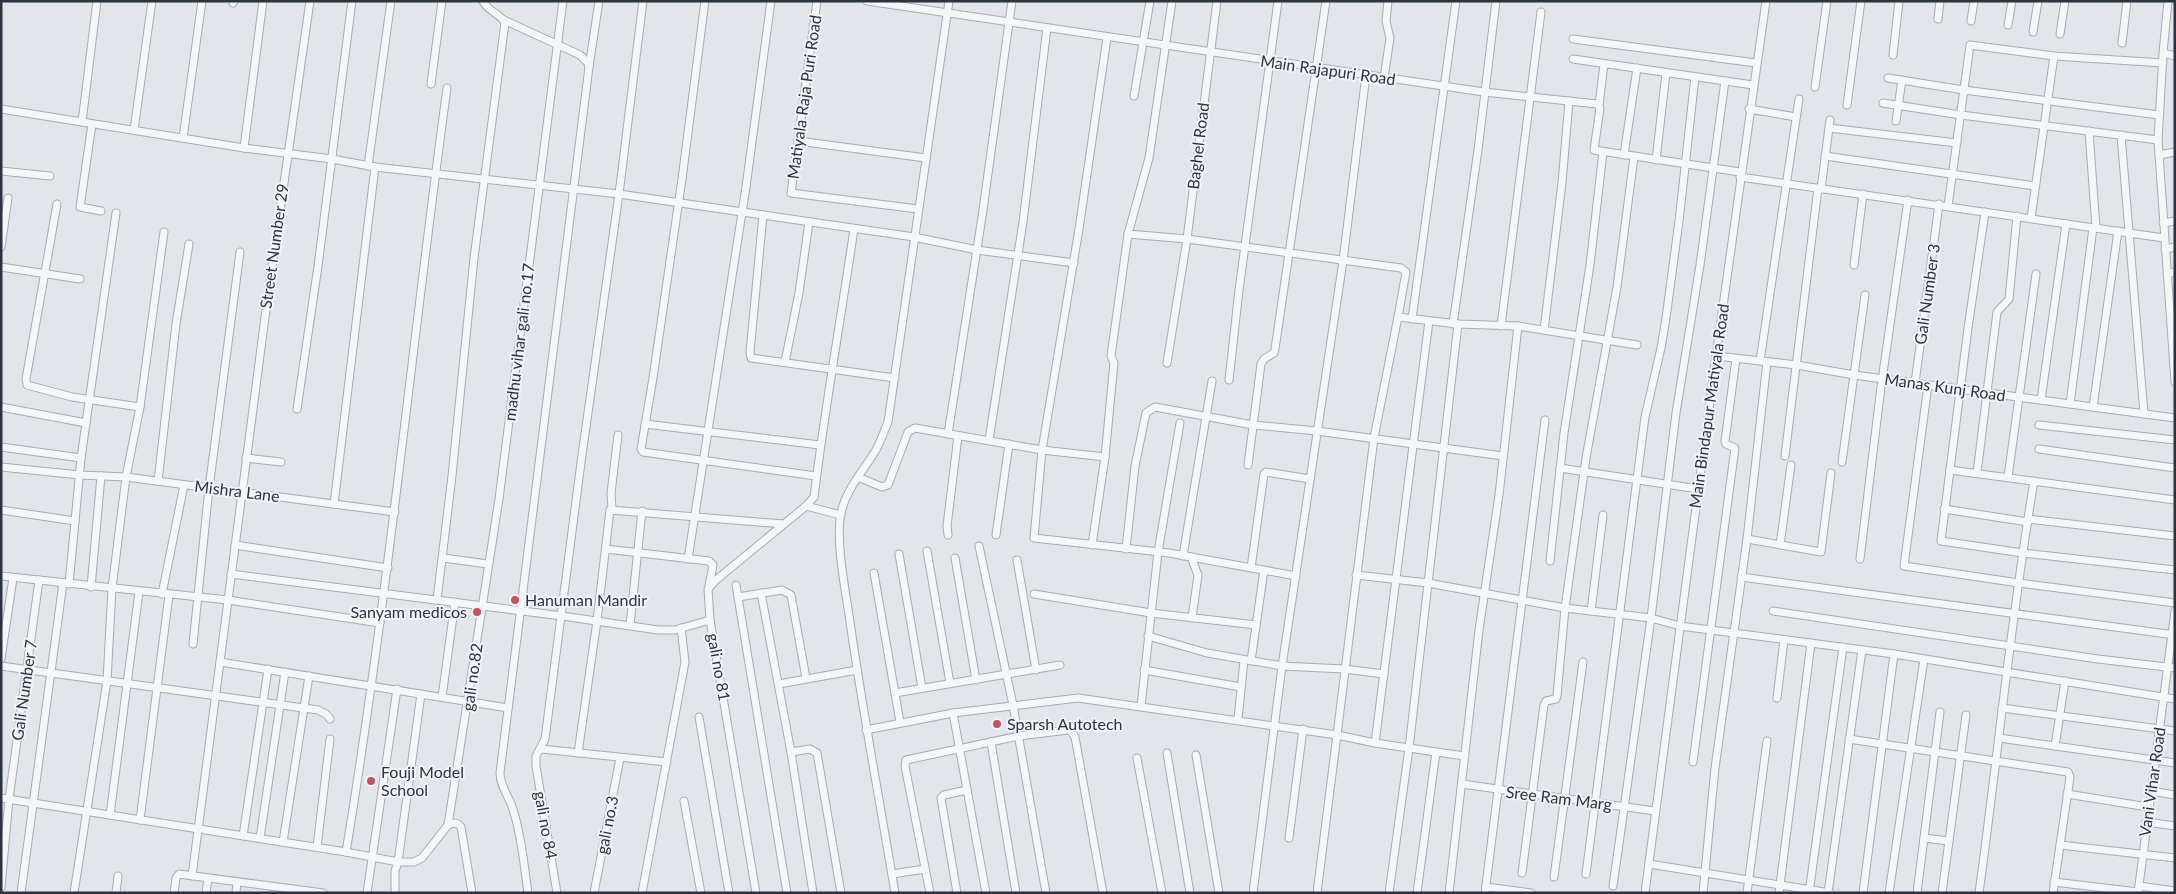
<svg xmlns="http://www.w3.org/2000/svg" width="2176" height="894" font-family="Lato,sans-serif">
  <rect width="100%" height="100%" fill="#e2e5e9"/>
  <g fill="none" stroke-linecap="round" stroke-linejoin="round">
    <defs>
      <g id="street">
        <path d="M705,1L682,179L653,378L641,449L643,452L816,476"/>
        <path d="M817,1L791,193L918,209"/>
        <path d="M867,1L1484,92L1597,104L1600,108L1594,150L1740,172"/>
        <path d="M2168,1L2163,53L2175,56"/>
        <path d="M233,3L234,1"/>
        <path d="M1938,19L1940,1"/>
        <path d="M504,20L580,55L588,63L589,67L500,773C500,788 511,798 514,813C522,838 524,866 528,893"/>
        <path d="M1971,21L1974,1"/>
        <path d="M2008,25L2012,1"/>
        <path d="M2033,32L2038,1"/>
        <path d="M2060,34L2065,1"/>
        <path d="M1107,38L1079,229L1042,450L1034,538L1169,553L1296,576"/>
        <path d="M1573,39L1756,63"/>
        <path d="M2122,43L2127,1"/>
        <path d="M2163,54L2158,140L2175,382"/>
        <path d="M1893,55L1899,1"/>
        <path d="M1573,59L1753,85"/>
        <path d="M589,67L599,1"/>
        <path d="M1384,78L1390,38L1386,21L1388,1"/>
        <path d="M1888,78L1964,90L2159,115"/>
        <path d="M431,84L442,1"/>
        <path d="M1815,87L1827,1"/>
        <path d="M1134,96L1150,1"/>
        <path d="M1883,103L1961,115L2158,140"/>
        <path d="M1599,105L1604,64"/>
        <path d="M1847,105L1861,1"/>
        <path d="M1,109L244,148L332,159L375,167L619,194L914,237L977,250L1074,263"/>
        <path d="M1749,109L1796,117"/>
        <path d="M1896,121L1902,80"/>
        <path d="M82,122L97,1"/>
        <path d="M92,124L80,207L101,211"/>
        <path d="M1829,128L1957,143"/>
        <path d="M134,130L152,1"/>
        <path d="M2089,131L2096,228"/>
        <path d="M2121,135L2144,414"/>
        <path d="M183,138L202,1"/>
        <path d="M798,141L926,158"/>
        <path d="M244,148L263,1"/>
        <path d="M1624,155L1637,68"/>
        <path d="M2159,155L2175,152"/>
        <path d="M1825,156L2035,186"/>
        <path d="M1656,160L1666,73"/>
        <path d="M368,166L391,1"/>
        <path d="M1,171L50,176"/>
        <path d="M1740,177L2164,238"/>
        <path d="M1821,189L1830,120"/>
        <path d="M57,204L26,379L27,385L72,397L140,407"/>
        <path d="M1948,206L1970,45L2054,56L2163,63"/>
        <path d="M1985,212L1968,328L1941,541L2023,553L2175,570"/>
        <path d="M763,215L750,352L751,358L895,378"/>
        <path d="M2031,218L2054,56"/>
        <path d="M2163,223L2175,221"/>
        <path d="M1128,234L1187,239L1401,268L1406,272L1398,317L1458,324L1518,326L1637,345"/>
        <path d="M1,247L8,198"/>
        <path d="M2165,249L2175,247"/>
        <path d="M1854,265L1863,194"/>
        <path d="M1,267L80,279"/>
        <path d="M2167,274L2175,272"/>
        <path d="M1412,319L1456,1"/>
        <path d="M1453,324L1478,150L1496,1"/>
        <path d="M1501,326L1541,12"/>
        <path d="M1544,330L1562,183L1569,101"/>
        <path d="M1716,356L1797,365L1854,375L2175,418"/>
        <path d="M1760,361L1799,99"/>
        <path d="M785,362L799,293L809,222"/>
        <path d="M1167,363L1187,239L1217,1"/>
        <path d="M1229,380L1239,290L1278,1"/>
        <path d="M1915,383L1939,204"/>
        <path d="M1928,385L1904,566L2019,583L2175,603"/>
        <path d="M2041,400L2066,224"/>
        <path d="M2070,404L2093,228"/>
        <path d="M1,407L86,423"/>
        <path d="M2093,407L2118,231"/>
        <path d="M297,409L318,266L352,1"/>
        <path d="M645,424L820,445"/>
        <path d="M2039,425L2175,440"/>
        <path d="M948,434L982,217L1012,1"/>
        <path d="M989,440L1023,222L1047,28"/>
        <path d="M1,447L81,458"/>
        <path d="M2039,449L2175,468"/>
        <path d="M1785,456L1818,188"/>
        <path d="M246,458L281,462"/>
        <path d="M1842,462L1865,295"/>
        <path d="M1248,465L1261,364L1264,359L1274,353L1275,349L1326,1"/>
        <path d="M1,467L80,475L126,477L395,512"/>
        <path d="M1560,468L1698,489"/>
        <path d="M1950,470L2175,500"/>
        <path d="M1977,473L1997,312L2009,299L2017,216"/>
        <path d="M858,477L882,487L888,485L908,432L915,428L1042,450L1105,457"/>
        <path d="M2008,477L2036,274"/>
        <path d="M158,481L176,324L189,244"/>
        <path d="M334,504L375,167"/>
        <path d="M806,506L814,497C825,407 841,318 854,229"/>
        <path d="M612,509L611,493L618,435"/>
        <path d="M1944,509L2028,522"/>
        <path d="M1,510L75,521"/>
        <path d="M2028,519L2175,536"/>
        <path d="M948,535L947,526L958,436"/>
        <path d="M996,535L1009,444"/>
        <path d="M1747,539L1821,552L1831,473"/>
        <path d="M235,545L388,568"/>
        <path d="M1092,545L1105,457L1114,363L1111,356L1128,234L1149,158L1172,1"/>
        <path d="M1780,545L1791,465"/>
        <path d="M979,546L1013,705L1046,893"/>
        <path d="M606,549L709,561L713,565L709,586"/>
        <path d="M1126,549L1135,466L1146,413L1155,407L1253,425L1317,431L1503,456"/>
        <path d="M927,551L950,683"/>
        <path d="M899,554L922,688"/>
        <path d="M1183,556L1212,381"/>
        <path d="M1191,557L1198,575L1192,618"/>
        <path d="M443,558L488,564"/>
        <path d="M955,558L976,680"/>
        <path d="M688,559L746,187L771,1"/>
        <path d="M1860,559L1881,387L1908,200"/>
        <path d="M1017,560L1036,670"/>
        <path d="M1550,561L1564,433L1590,265L1603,152"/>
        <path d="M1251,568L1264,474L1266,472L1310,479"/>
        <path d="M874,573L900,722"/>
        <path d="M231,574L562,616L658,630H675L710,620L756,893"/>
        <path d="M1356,575L1428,583L1565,608L1651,618L1680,626L1894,654L2175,699"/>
        <path d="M1,576L228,600L380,623"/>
        <path d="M1741,577L2175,635"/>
        <path d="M69,584L81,458L116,213"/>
        <path d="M736,585L787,893"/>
        <path d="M91,587L101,476"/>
        <path d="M761,593L791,752L813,893"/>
        <path d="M162,594L184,485"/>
        <path d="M1034,594L1151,613L1256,625"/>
        <path d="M738,597L782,590L791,595L806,678"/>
        <path d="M437,600L452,476L474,258L505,23C500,13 487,11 483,1"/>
        <path d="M1591,611L1603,515"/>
        <path d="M1773,611L2098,659L2175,668"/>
        <path d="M710,620L708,589L716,580L806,506L841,515"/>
        <path d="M630,625L642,511"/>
        <path d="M1148,636L1207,653L1282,666L1344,669L1384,674"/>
        <path d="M193,644L209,488L240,252"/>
        <path d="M1,659L13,578"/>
        <path d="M1251,661L1264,570"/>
        <path d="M220,662L508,708"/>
        <path d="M1,666L318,710L326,714L330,719"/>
        <path d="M1144,670L1241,687"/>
        <path d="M779,684L857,670"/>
        <path d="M895,693L1060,665"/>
        <path d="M442,697L455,602"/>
        <path d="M1777,698L1784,640"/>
        <path d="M1141,706L1158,552L1180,423"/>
        <path d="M2002,708L2175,731"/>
        <path d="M953,713L986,893"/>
        <path d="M699,717L729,893"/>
        <path d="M1238,719L1244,660"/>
        <path d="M866,730L953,713L1078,698L1337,735L1374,438L1398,317"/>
        <path d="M1999,738L2175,763"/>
        <path d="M1849,739L2068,772L2070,777L2053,893"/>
        <path d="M991,742L1016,893"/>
        <path d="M1375,743L1429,321"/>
        <path d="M2055,746L2065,681"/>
        <path d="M541,749L667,762"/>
        <path d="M791,752L810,749L817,753L841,893"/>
        <path d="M578,753L597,621L610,510L784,524"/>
        <path d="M1167,753L1190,893"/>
        <path d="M1196,755L1219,893"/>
        <path d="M1137,758L1162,893"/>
        <path d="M1693,762L1735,448L1726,444L1725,441L1736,359"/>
        <path d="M1462,784L1655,811"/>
        <path d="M2150,791L2175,795"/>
        <path d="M2067,794L2148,807"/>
        <path d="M1,798L346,852C388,598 412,343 447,88"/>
        <path d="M684,801L701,893"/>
        <path d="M110,815L139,592"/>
        <path d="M140,820L169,595"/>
        <path d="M2146,822L2175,826"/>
        <path d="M448,825L499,499L563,1"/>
        <path d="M243,836L268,669"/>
        <path d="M260,838L285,672"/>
        <path d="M1289,838L1303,729"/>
        <path d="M1924,838L1949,841"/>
        <path d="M283,842L309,676"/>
        <path d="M2060,845L2175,858"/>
        <path d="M317,847L330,739"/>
        <path d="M346,852L398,862L421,694"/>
        <path d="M1649,864L1830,893"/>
        <path d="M1522,873L1544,705L1546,701L1556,699L1557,696L1565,608L1586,458L1617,287L1634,157"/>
        <path d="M892,874L925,869"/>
        <path d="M1586,874L1645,417L1661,348L1666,318L1679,221L1695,77"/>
        <path d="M192,876L267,302L310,1"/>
        <path d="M1554,877L1583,662"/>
        <path d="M2054,882L2138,892"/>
        <path d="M1613,886L1651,618L1676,413L1700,265L1725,81"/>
        <path d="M2139,886L2175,891"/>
        <path d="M1,887L9,799L39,580"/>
        <path d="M1486,887L1531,893"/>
        <path d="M21,893L63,583"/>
        <path d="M74,893L107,681L112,588L126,477L140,407L164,232"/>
        <path d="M116,893L118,876"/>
        <path d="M174,893L176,878L179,874L323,893"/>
        <path d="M206,893L208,878"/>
        <path d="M236,893L237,882"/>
        <path d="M367,893L397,689"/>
        <path d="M395,893V871L398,862H414L422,858L448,825L454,823L458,824L461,827L472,893"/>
        <path d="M557,893L536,766V756L545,739L582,455L619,194L643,1"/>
        <path d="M594,893L620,758"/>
        <path d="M642,893L685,662L681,628"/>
        <path d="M895,893C880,803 863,713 850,622C846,592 835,542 841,513C846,489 864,470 876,450C881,441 884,431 888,422L949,1"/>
        <path d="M930,893L905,766L906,760L1019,736L1068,730L1071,731L1075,737L1103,893"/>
        <path d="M957,893L941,798L944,795L967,790"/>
        <path d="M1253,893L1282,666L1343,261L1366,75"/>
        <path d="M1317,893L1337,735L1375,743L1436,752"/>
        <path d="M1389,893L1409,748L1458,324"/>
        <path d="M1417,893L1436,752L1465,756"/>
        <path d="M1449,893L1479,630L1499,495L1518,326"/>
        <path d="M1485,893L1545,420"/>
        <path d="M1645,893L1716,356L1766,1"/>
        <path d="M1703,893L1715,768L1747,539L1767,362"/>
        <path d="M1747,893L1767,741"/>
        <path d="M1779,893L1811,643"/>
        <path d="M1809,893L1843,647"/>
        <path d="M1828,893L1862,650"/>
        <path d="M1863,893L1894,654"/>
        <path d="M1889,893L1924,659"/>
        <path d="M1917,893L1940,712"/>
        <path d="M1942,893L1966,715"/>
        <path d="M1979,893C1998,755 2011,617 2034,481"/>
        <path d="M2138,893L2175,611"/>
      </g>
    </defs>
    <use href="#street" stroke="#a7acb3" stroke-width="9"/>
    <use href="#street" stroke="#f4f6f8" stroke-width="7"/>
  </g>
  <g fill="#c45164" stroke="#f1f4f7" stroke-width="2">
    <circle cx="515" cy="600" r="5"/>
    <circle cx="477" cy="612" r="5"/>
    <circle cx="997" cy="724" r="5"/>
    <circle cx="371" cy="781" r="5"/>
  </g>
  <g text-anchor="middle" stroke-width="4" stroke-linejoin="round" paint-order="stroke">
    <g font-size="16" fill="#2b3340" stroke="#f1f4f7">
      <text transform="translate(1328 70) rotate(8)" y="6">Main Rajapuri Road</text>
      <text transform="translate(804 97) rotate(-82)" y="6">Matiyala Raja Puri Road</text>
      <text transform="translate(1198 146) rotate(-83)" y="6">Baghel Road</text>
      <text transform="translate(274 246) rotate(-82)" y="6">Street Number 29</text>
      <text transform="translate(1927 294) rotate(-82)" y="6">Gali Number 3</text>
      <text transform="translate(519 342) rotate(-83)" y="6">madhu vihar gali no.17</text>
      <text transform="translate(1945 387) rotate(8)" y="6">Manas Kunj Road</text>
      <text transform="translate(1709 406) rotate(-82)" y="6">Main Bindapur Matiyala Road</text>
      <text transform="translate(237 491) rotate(7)" y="6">Mishra Lane</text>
      <text transform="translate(719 667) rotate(80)" y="6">gali no 81</text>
      <text transform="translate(472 677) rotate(-82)" y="6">gali no.82</text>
      <text transform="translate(24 690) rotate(-82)" y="6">Gali Number 7</text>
      <text transform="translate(2152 782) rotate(-82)" y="6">Vani Vihar Road</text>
      <text transform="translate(1559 798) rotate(7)" y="6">Sree Ram Marg</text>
      <text transform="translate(546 825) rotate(80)" y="6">gali no 84</text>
      <text transform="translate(607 825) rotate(-79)" y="6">gali no.3</text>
    </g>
    <g font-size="16" fill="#2b3340" stroke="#f1f4f7" text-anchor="start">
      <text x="525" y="606">Hanuman Mandir</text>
      <text x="467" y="618" text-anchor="end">Sanyam medicos</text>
      <text x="1007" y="730">Sparsh Autotech</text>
      <text x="381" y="778">Fouji Model<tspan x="381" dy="18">School</tspan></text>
    </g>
  </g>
  <rect width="2176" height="894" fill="none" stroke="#2b3340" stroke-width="5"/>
</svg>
